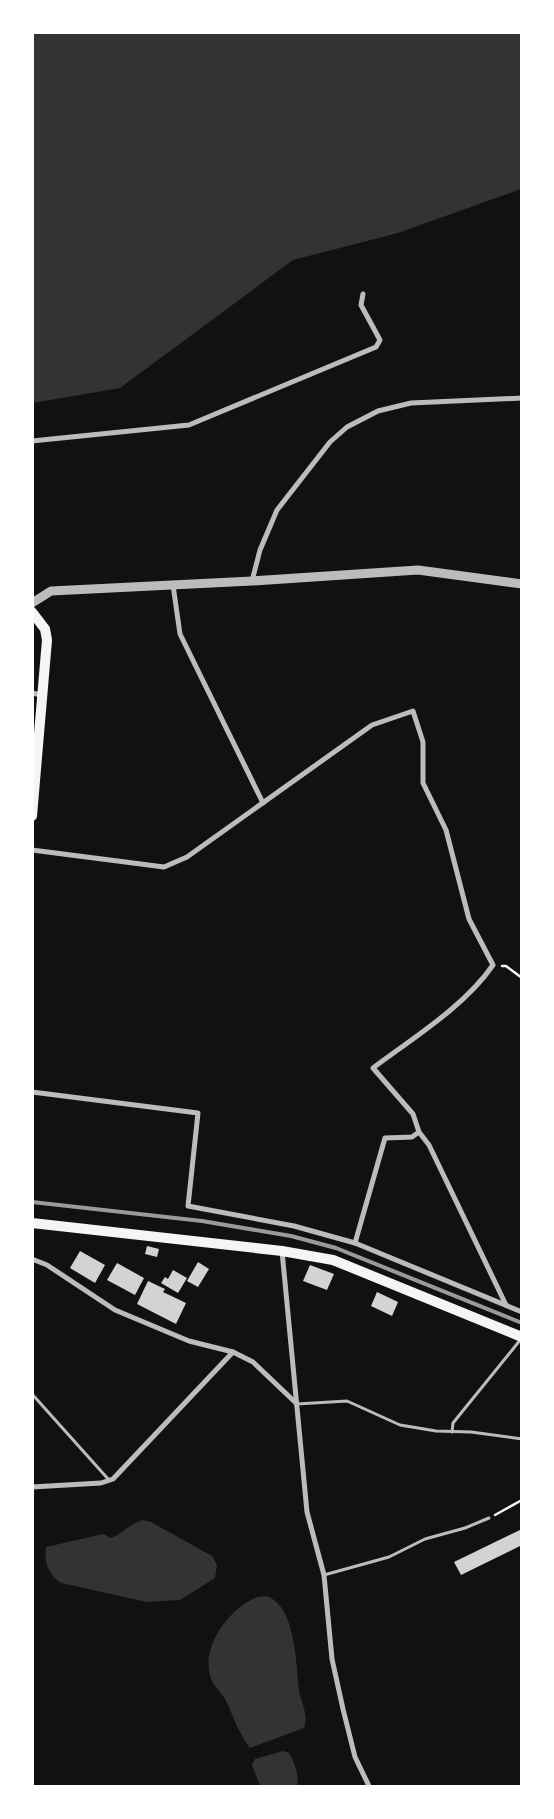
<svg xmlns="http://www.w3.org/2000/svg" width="554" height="1819" font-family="'Alegreya Sans',sans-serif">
  <rect width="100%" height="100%" fill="#111"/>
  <g fill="#333">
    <path d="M33,32L521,33V189L398,233L293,260L120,388L33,403Z"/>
    <path d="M143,1520L151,1522L212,1556L217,1565L215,1578L180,1600L147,1602L61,1583C48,1574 44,1563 46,1547L99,1535L104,1534L110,1538C123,1534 130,1523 143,1520Z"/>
    <path d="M257,1597C260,1597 266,1596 269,1597C296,1609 296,1665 299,1690C301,1703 309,1715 304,1728L250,1748C239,1734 234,1718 227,1703C224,1695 216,1689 212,1681C198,1649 229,1608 257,1597Z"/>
    <path d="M283,1751L289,1753C294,1761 300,1777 297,1786H260L252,1765L255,1759Z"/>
  </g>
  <g fill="#d3d3d3">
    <path d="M147,1246L159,1249L157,1257L145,1254Z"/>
    <path d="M80,1251L105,1265L95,1283L70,1268Z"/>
    <path d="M198,1262L209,1269L198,1287L187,1281Z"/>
    <path d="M117,1263L144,1278L135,1295L107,1280Z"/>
    <path d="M310,1265L334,1274L327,1290L303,1281Z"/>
    <path d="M173,1270L187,1278L178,1293L161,1283L165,1277L168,1279Z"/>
    <path d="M148,1281L165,1289L163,1292L186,1303L176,1324L137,1304Z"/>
    <path d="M377,1292L398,1302L392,1316L371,1306Z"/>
    <path d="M522,1529V1545L461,1575L454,1562Z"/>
  </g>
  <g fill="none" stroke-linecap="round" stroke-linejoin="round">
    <g stroke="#f5f5f5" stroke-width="2.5">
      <path d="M502,966H506L522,978"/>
      <path d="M495,1515L522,1500"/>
    </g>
    <g stroke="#bcbcbc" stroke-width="3">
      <path d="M32,1394L109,1480"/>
      <path d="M297,1404L347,1401L400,1425L436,1431L471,1432L522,1439"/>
      <path d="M452,1432L453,1423L521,1339"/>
      <path d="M324,1575L389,1557L425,1539L465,1528L489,1518"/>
    </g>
    <g stroke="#bcbcbc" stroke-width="5">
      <path d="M32,441L189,425L376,347L380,340L361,305L363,294"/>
      <path d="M252,581L260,550L277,510L330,442L347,427L378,411L411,403L522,398"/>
      <path d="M173,585L180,634L263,803"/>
      <path d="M32,693L42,695"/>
      <path d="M32,850L164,867L187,857L372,725L413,711L423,742V783L446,830L469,919L493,965C465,1006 413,1038 373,1068L413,1114L419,1132L412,1137L385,1138L355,1243"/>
      <path d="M32,1092L198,1113L188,1206L294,1226L355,1243L522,1312"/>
      <path d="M419,1132L429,1145L506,1305"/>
      <path d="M282,1251L307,1512L324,1575L332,1659L343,1709L355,1757L369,1786"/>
      <path d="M32,1259L47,1265L115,1310L189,1341L233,1352"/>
      <path d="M32,1487L101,1483L113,1479L233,1352L253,1362L296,1403"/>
    </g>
    <path stroke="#bcbcbc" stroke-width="9" d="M32,603L51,591L252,581L418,570L522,584"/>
    <g stroke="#f5f5f5" stroke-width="10">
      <path d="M32,612L45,629L47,640L32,816"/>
      <path d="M32,1223L282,1251L333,1260L522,1337"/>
    </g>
    <path stroke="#9a9a9a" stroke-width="4" d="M32,1202L202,1221L291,1236L336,1248L522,1323"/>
  </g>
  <rect width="554" height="1819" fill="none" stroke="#ffffff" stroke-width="68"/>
</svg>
